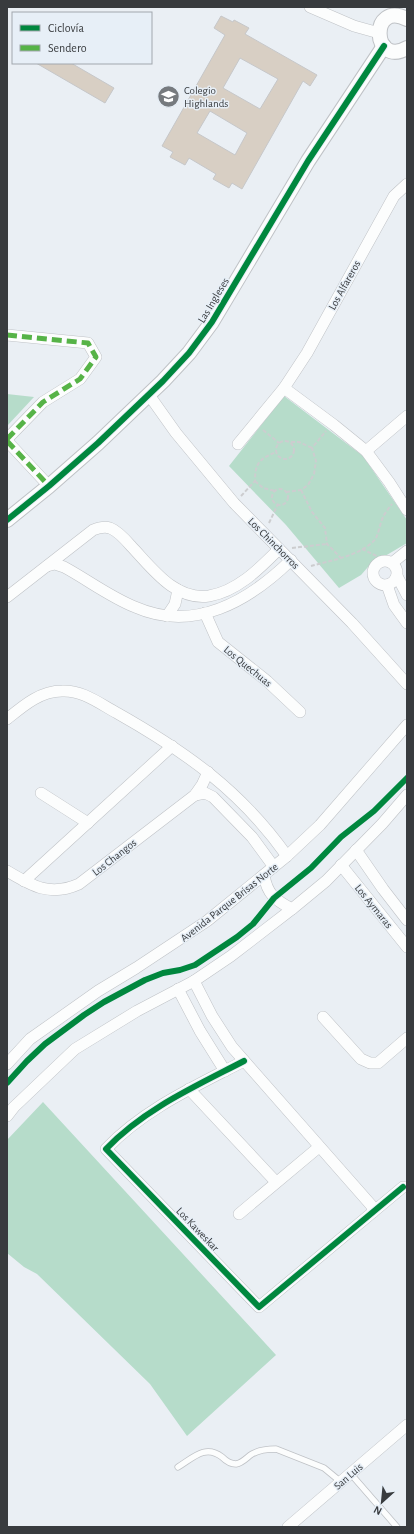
<svg xmlns="http://www.w3.org/2000/svg" width="414" height="1534" font-family="'Alegreya Sans',sans-serif">
  <rect width="100%" height="100%" fill="#eaeff4"/>
  <g fill="#b6dcca">
    <path d="M7,394L34,397L7,426Z"/>
    <path d="M284,396L363,456L407,520V543L380,559L368,567L361,575L339,588L286,525L229,466Z"/>
    <path d="M43,1102L276,1355L187,1436L150,1384L37,1274L24,1267L7,1253V1140Z"/>
  </g>
  <g fill="#d8cfc4" stroke="#c6c7c9" fill-rule="evenodd">
    <path d="M221,16L233,22L234,20L249,28L245,34L317,75L310,86L303,81L242,189L232,183L229,188L213,179L216,174L189,158L185,165L170,157L173,152L162,146L225,35L214,28ZM240,58L278,79L260,109L223,88ZM210,111L247,133L235,155L197,133Z"/>
    <path d="M36,63H71L114,88L105,103Z"/>
  </g>
  <g fill="none" stroke-linecap="round" stroke-linejoin="round">
    <defs>
      <g id="service">
        <path d="M178,1467C193,1458 205,1444 222,1457C226,1461 230,1464 236,1464C243,1463 247,1457 252,1454C259,1450 268,1449 276,1449L324,1468L341,1482"/>
        <path d="M350,1473L397,1527"/>
      </g>
      <g id="minor">
        <path d="M310,7L354,26L379,33"/>
        <path d="M7,335L88,343L96,357L80,379L43,402L7,439"/>
        <path d="M284,388L334,425L366,451L389,482L407,510"/>
        <path d="M149,395L176,433L234,503L352,623L407,684"/>
        <path d="M7,441L49,486"/>
        <path d="M238,444L284,388L307,353L394,196L407,184"/>
        <path d="M366,451L407,416"/>
        <circle cx="385" cy="573" r="12"/>
        <path d="M392,563L407,551"/>
        <path d="M47,566L55,564L64,567C88,580 110,597 135,607C194,633 249,601 291,560"/>
        <path d="M397,576L407,595"/>
        <path d="M387,585L394,605L407,623"/>
        <path d="M7,597L93,530C98,528 104,526 110,528C118,531 125,539 131,546C152,568 175,601 209,596C238,591 260,568 279,549"/>
        <path d="M205,613L218,642L267,681L300,712"/>
        <path d="M167,616L175,604L178,590"/>
        <path d="M7,719C23,706 40,691 62,691C83,690 100,704 117,713C186,752 241,791 287,856"/>
        <path d="M41,793L88,823"/>
        <path d="M195,795L205,793L213,797L252,837L274,867"/>
        <path d="M356,850L383,889L407,920"/>
        <path d="M341,865L407,947"/>
        <path d="M7,871C32,886 50,897 79,884L195,795L202,785L208,772"/>
        <path d="M264,875C267,894 275,900 292,909"/>
        <path d="M24,881L172,746"/>
        <path d="M194,981L212,1016L232,1047L371,1205L373,1209V1212"/>
        <path d="M178,989L200,1031L225,1071"/>
        <path d="M323,1017L361,1059L370,1063H378L407,1038"/>
        <path d="M244,1061C196,1086 144,1109 106,1149L259,1307L403,1187"/>
        <path d="M7,1064L30,1039L98,991L136,968L207,921L287,856L320,825L407,725"/>
        <path d="M189,1089L276,1182"/>
        <path d="M7,1116L14,1107L75,1049L137,1011L194,981L231,956L292,909L326,881L382,824L407,795"/>
        <path d="M239,1214L319,1147"/>
        <path d="M288,1527L407,1425"/>
      </g>
      <g id="tertiary">
        <path d="M407,19C369,0 372,68 407,48"/>
        <path d="M7,520L49,486L98,443L163,381L189,353L212,322L308,161L384,46"/>
      </g>
    </defs>
    <use href="#service" stroke="#bfc2c6" stroke-width="7"/>
    <use href="#minor" stroke="#bfc2c6" stroke-width="12"/>
    <use href="#tertiary" stroke="#bfc2c6" stroke-width="16"/>
    <g stroke="#cccdcf" stroke-width="2" stroke-dasharray="4 2" stroke-linecap="butt">
      <path d="M263,430L279,443"/>
      <circle cx="285" cy="450" r="9"/>
      <path d="M291,442H299L312,448"/>
      <path d="M255,481L263,488L275,491"/>
      <circle cx="280" cy="497" r="8"/>
      <path d="M301,490L312,512L325,528L327,544L341,558"/>
      <path d="M286,492L301,490L308,485L314,474L316,461L312,448L326,431"/>
      <path d="M241,496L255,481C255,462 260,459 276,452"/>
      <path d="M269,523L278,504"/>
      <path d="M292,548L327,544"/>
      <path d="M362,549L383,559"/>
      <path d="M311,566C329,561 364,555 376,538C379,532 380,524 383,517C385,513 389,508 392,504"/>
    </g>
    <use href="#service" stroke="#fcfdfd" stroke-width="5.5"/>
    <use href="#minor" stroke="#fcfdfd" stroke-width="11"/>
    <use href="#tertiary" stroke="#fcfdfd" stroke-width="14"/>
    <g stroke="#56b347" stroke-width="5" stroke-dasharray="10 5" stroke-linecap="butt">
      <path d="M7,335L88,343L96,357L80,379L43,402L7,439"/>
      <path d="M7,441L49,486"/>
    </g>
    <defs>
      <g id="cycleway">
        <path d="M7,520L49,486L98,443L163,381L189,353L212,322L308,161L384,46"/>
        <path d="M244,1061C196,1086 144,1109 106,1149L259,1307L403,1187"/>
        <path d="M7,1083L27,1061L45,1044L84,1015L104,1002L145,980L163,973L180,970L195,965L237,937L253,924L274,898L311,868L341,837L374,811L407,778"/>
      </g>
    </defs>
    <use href="#cycleway" stroke="#e7eff7" stroke-width="8"/>
    <use href="#cycleway" stroke="#00873e" stroke-width="6"/>
  </g>
  <defs>
    <symbol id="school-disc" viewBox="-11 -11 22 22"><circle r="9.5" fill="#767a7e" stroke="#e7eff7"/><path d="M0-5L7-2L0 1L-7-2ZM-4 1L0 2.5L4 1V4Q0 6-4 4Z" fill="#fff"/></symbol>
  </defs>
  <g fill-rule="evenodd">
    <use href="#school-disc" x="156" y="84" width="25" height="25"/>
  </g>
  <g text-anchor="middle" stroke-width="3" stroke-linejoin="round" paint-order="stroke">
    <g font-size="11" fill="#383b3e" stroke="#e7eff7" text-anchor="start">
      <text x="184" y="94">Colegio<tspan x="184" dy="13">Highlands</tspan></text>
    </g>
    <g font-size="11" fill="#383b3e" stroke="#e7eff7">
      <text transform="translate(344 285) rotate(-61)" y="4">Los Alfareros</text>
      <text transform="translate(213 300) rotate(-59)" y="4">Las Ingleses</text>
      <text transform="translate(274 543) rotate(45)" y="4">Los Chinchorros</text>
      <text transform="translate(248 666) rotate(39)" y="4">Los Quechuas</text>
      <text transform="translate(114 857) rotate(-38)" y="4">Los Changos</text>
      <text transform="translate(229 902) rotate(-38)" y="4">Avenida Parque Brisas Norte</text>
      <text transform="translate(374 906) rotate(51)" y="4">Los Aymaras</text>
      <text transform="translate(198 1229) rotate(46)" y="4">Los Kaweskar</text>
      <text transform="translate(348 1476) rotate(-41)" y="4">San Luis</text>
    </g>
  </g>
  <rect width="414" height="1534" fill="none" stroke="#383b3e" stroke-width="16"/>
  <rect x="12" y="12" width="140" height="52" fill="#e7eff7" stroke="#a1a7ad"/>
  <rect x="20" y="25" width="20" height="6" fill="#00873e" stroke="#a1a7ad"/>
  <text x="48" y="32" font-size="12" fill="#383b3e">Ciclovía</text>
  <rect x="20" y="45" width="20" height="6" fill="#56b347" stroke="#a1a7ad"/>
  <text x="48" y="52" font-size="12" fill="#383b3e">Sendero</text>
  <g transform="translate(382 1502) rotate(207)" stroke="#e7eff7" stroke-width="3" paint-order="stroke">
  <path d="M0-3L7 15L0 10L-7 15Z" fill="#383b3e"/>
  <text y="-6" font-size="11" font-weight="bold" text-anchor="middle" fill="#383b3e">N</text>
  </g>
</svg>
